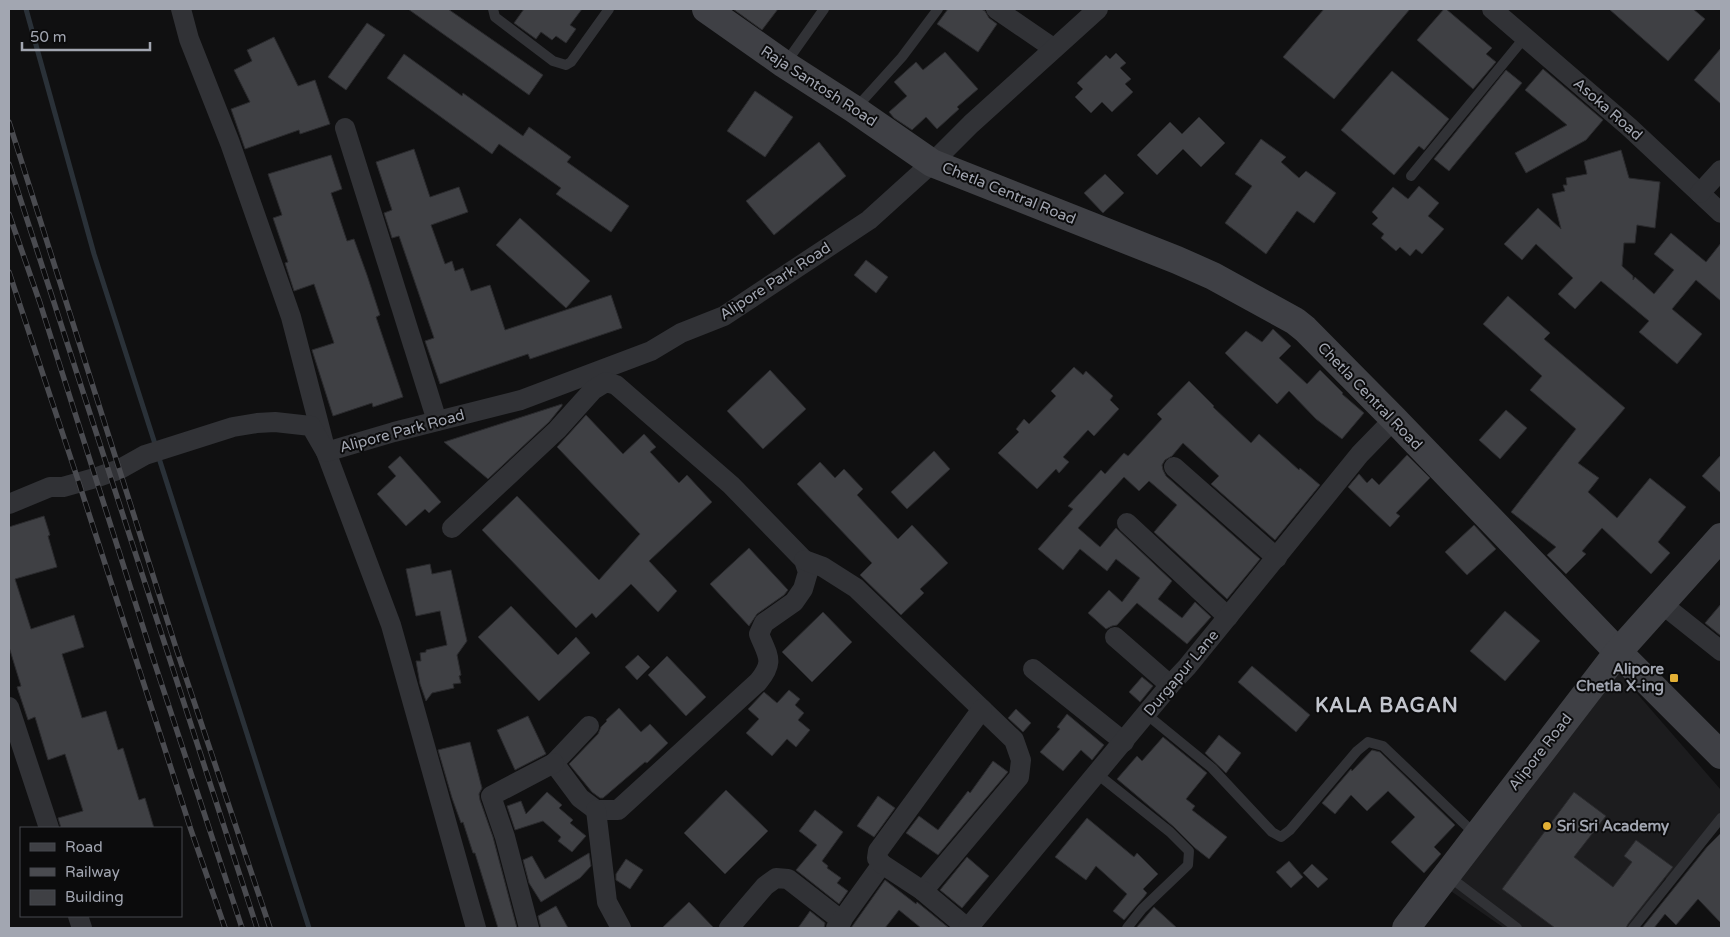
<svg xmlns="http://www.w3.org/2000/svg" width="1730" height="937" font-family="'Varela Round',sans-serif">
  <rect width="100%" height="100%" fill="#101011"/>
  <path fill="#1c1c1e" d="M1614,667L1721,790V813L1670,882L1661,875L1665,879L1629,928H1504L1445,887Z"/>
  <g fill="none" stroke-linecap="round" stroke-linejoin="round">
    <g stroke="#2a3138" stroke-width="5">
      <path d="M26,9L94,254L156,447"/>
      <path d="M158,455L309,928"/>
    </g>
  </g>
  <g fill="#3f4044" stroke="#2a2a2d">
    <path d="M408,9H448L543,75L529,95Z"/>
    <path d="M524,9H582L570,25L576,29L566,43L556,36L552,40L541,32L536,39L514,23Z"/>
    <path d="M733,9H778L762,30Z"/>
    <path d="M948,9H981L985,11L989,18L997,24L978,52L937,24Z"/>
    <path d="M1324,9H1410L1334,99L1283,57Z"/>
    <path d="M1444,9H1446L1492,48L1486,54L1496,62L1473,89L1417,40Z"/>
    <path d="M1609,9H1693L1705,19L1668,61Z"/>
    <path d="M367,23L385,35L346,90L328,77Z"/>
    <path d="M274,37L298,86L315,80L330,124L300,134L299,130L245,149L231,109L250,102L234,70L252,61L247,50Z"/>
    <path d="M1721,48V104L1694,80Z"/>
    <path d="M945,52L978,89L957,107L959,109L937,129L926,117L912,130L894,118L889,112L907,96L894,82L916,62L923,70Z"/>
    <path d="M1116,53L1126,63L1120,68L1131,79L1125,84L1133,92L1112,112L1102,102L1091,113L1075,97L1083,89L1077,83L1106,55L1110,59Z"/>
    <path d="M404,54L462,96L463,93L523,136L529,127L571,157L567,162L629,206L611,232L556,194L561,188L499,144L492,154L387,78Z"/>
    <path d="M1543,69L1603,120L1586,140L1526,173L1515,153L1567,125L1525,90Z"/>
    <path d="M1506,70L1522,83L1449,171L1434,159Z"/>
    <path d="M1392,71L1449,119L1424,150L1419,146L1394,175L1341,130Z"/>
    <path d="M755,91L793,117L765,157L727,131Z"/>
    <path d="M1199,117L1225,143L1201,167L1183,149L1157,175L1137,155L1170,122L1182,134Z"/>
    <path d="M1261,139L1286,157L1281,162L1299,178L1306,171L1336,193L1314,223L1297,211L1266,254L1225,223L1252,186L1235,174Z"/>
    <path d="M819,142L846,176L774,235L746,201Z"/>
    <path d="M414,149L430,197L459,187L468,212L431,225L445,264L452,261L455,271L463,268L471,291L490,285L505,330L611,295L622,328L530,359L528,354L440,384L425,341L434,338L399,236L392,238L384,213L392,210L376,162Z"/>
    <path d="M1621,150L1629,178L1660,182L1655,228L1637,225L1635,243H1624L1622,266L1633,276V280L1635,277L1654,294L1674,270L1654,254L1671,233L1706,262L1721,243V301L1696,280L1672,309L1702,334L1677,364L1639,332L1649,321L1601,281L1575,309L1558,294L1573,278L1536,244L1522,260L1504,244L1538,208L1561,229L1552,194L1565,191L1563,185H1567L1566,178L1587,174L1584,161Z"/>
    <path d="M331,155L342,189L331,193L347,241L354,239L367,275L380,315L376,317L403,397L373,407L372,403L333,416L312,350L334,343L314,284L294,291L285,263L288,262L273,218L282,215L268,174Z"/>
    <path d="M1105,174L1124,193L1103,213L1084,193Z"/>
    <path d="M1419,186L1439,203L1428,216L1444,229L1422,254L1416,249L1410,256L1400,247L1396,251L1381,238L1384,234L1372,224L1378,218L1372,212L1393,187L1408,199Z"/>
    <path d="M520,218L590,281L566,308L496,245Z"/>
    <path d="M866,260L888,277L876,293L854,275Z"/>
    <path d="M1508,296L1550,333L1544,339L1625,408L1578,463L1599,478L1588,492L1617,518L1650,478L1686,507L1658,542L1670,553L1651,574L1602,528L1582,551L1586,554L1566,574L1547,555L1556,547L1511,512L1576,429L1530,390L1542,376L1483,324Z"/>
    <path d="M1273,329L1291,346L1279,358L1307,384L1320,370L1343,393L1342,394L1364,413L1342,439L1316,419L1289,391L1277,404L1225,353L1246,331L1262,342Z"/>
    <path d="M1074,367L1083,375L1086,371L1113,396L1110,400L1119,409L1094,436L1088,430L1063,457L1069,462L1059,473L1056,469L1037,489L998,453L1019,432L1016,429L1024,419L1029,424L1056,396L1051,391Z"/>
    <path d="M770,370L806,409L763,449L727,411Z"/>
    <path d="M1189,381L1214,406L1213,407L1251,443L1259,434L1299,470L1300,468L1320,485L1275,540L1211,484L1219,476L1183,443L1172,456L1165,460L1162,465L1163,470L1166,476L1260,559L1227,599L1154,532L1177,505L1149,481L1139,491L1124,477L1078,528L1100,547L1116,528L1172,581L1158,599L1182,618L1195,602L1211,617L1187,644L1137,603L1117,625L1112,626L1106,629L1088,613L1109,590L1122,602L1140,578L1116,559L1107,571L1080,549L1063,570L1038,549L1073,509L1068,506L1101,470L1105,474L1124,453L1128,456L1162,419L1157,414Z"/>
    <path d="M562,404V406L549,422L488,479L444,442Z"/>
    <path d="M1506,410L1527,428L1500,459L1479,440Z"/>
    <path d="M586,415L623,454L644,434L656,447L650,452L679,483L687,475L712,502L649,561L677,591L658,612L631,584L596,618L592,613L576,628L482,530L517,496L599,580L640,534L557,447Z"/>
    <path d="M934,451L950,469L907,509L891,492Z"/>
    <path d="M1407,455L1430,478L1396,513L1400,516L1390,527L1348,487L1359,474L1367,483L1372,478L1379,485Z"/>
    <path d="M1721,455V493L1702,476Z"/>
    <path d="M400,456L441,502L429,513L425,509L406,526L377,494L396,476L388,467Z"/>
    <path d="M820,462L835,478L844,469L863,489L857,495L898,539L912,525L948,563L920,589L924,593L901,615L860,575L872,563L797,484Z"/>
    <path d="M44,516L50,535L48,536L57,567L15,579L31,629L74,615L84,647L62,654L82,718L106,711L118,750L123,748L139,800L145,798L154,828H61L58,818L83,811L65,754L48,760L35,717L28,720L17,687L21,686L9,647V527Z"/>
    <path d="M1474,525L1496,549L1467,575L1445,552Z"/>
    <path d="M749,548L788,590L784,595L757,614L749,626L710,584Z"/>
    <path d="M430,564L432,574L451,570L467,641L457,655L461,675L459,676L461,683L453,684L454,688L432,693L426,701L420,684L416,661H421L420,653L426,652V650L447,645L440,611L416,616L406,569Z"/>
    <path d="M1721,604V636L1705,623Z"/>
    <path d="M511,606L558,655L576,637L590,653L539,701L478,637Z"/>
    <path d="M1505,611L1540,641L1505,681L1470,651Z"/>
    <path d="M823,612L852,642L812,682L782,652Z"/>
    <path d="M638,655L650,667L637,680L625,667Z"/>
    <path d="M667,656L706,697L686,716L648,675Z"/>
    <path d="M1252,666L1310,715L1296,732L1238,682Z"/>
    <path d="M1142,677L1153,686L1140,702L1129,692Z"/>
    <path d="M789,690L800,699L795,705L804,713L798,720L810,730L796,747L787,739L772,756L746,733L759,719L748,709L764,692L777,703Z"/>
    <path d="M619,708L641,732L650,724L668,743L647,763L645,762L603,798H600L592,792L569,764L598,734L601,727L607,721L606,720Z"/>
    <path d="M1016,709L1031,723L1023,732L1008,718Z"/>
    <path d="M1067,714L1104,745L1092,760L1081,750L1063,771L1040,752L1060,729L1057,727Z"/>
    <path d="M528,716L546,754L515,770L497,730Z"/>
    <path d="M1219,735L1241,753L1226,773L1205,753Z"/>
    <path d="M1163,737L1207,773L1186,799L1195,806L1192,810L1227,837L1209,859L1195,848L1174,827L1117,779L1137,756L1142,761Z"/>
    <path d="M470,742L482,788L479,794L480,800L493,837L517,928H498L475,853H473L463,822L461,823L452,798L438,750Z"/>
    <path d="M1372,750L1380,752L1455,825L1434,847L1441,854L1424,873L1391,842L1415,817L1388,791L1367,811L1351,795L1335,814L1322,803L1351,769L1352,771Z"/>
    <path d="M993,761L1008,772L938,855L906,833L919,816L938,830L968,791L970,793Z"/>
    <path d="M726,790L768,831L725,874L684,833Z"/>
    <path d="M547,792L562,805L559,808L573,820L570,823L586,836L572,852L558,841L561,837L543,821L515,830L507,806L521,801L526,814Z"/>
    <path d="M1574,792L1606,816L1574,857L1613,887L1632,862L1624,856L1636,840L1673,867L1628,924L1626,928H1555L1502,889Z"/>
    <path d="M878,796L895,808L874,837L857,826Z"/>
    <path d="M815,810L843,832L822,861L828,866L827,868L841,878L837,883L848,891L839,904L796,870L817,845L799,831Z"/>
    <path d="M1087,818L1134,857L1137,853L1158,874L1143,889L1147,893L1144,897L1124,920L1113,911L1127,894L1096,866L1086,880L1055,857Z"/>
    <path d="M1721,833V923L1698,899L1676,925L1665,914L1654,928H1642L1707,847Z"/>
    <path d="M589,853L591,866L580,878L541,902L529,883L523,860L532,856L545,879Z"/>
    <path d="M967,857L989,876L962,908L940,890Z"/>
    <path d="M626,859L643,870L630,889L616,880V874Z"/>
    <path d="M1289,861L1303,877L1291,888L1276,872Z"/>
    <path d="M1312,864L1328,879L1318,888L1303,873Z"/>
    <path d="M885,880L916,904L917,902L949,928H921L899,910L885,928H851Z"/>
    <path d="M689,902L714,928H662Z"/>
    <path d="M556,906L568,928H541L538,916Z"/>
    <path d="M1154,907L1177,928H1136Z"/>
    <path d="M810,911L825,923L824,928H798Z"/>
  </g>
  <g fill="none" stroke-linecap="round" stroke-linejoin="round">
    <g stroke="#313236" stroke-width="10">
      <path d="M493,9L495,17L553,61L566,65L571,62L609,9"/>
      <path d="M785,64L824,9"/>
      <path d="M856,108L902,57L938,9"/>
      <path d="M1411,176L1525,37"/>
      <path d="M1146,714L1212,768L1272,832L1281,837L1290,830L1357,751L1368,742L1383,746L1476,835"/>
      <path d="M1096,773L1170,832L1189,851L1188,865L1142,909L1127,928"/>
      <path d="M1447,875L1517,928"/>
      <path d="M1633,928L1721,818"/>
    </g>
    <g stroke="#313236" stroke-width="20">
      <path d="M181,9L189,39L230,143L291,317L326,452L391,625L476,928"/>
      <path d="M996,9L1053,48"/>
      <path d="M1492,9L1629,127L1721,213"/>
      <path d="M345,128L437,421"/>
      <path d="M1700,193L1721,170"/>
      <path d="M1174,467L1277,558"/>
      <path d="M9,504L50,487H63L95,478L120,469L145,455L233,427L257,423L275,422L311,426L326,452L394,432L521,400L651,351L681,333L724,316L869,220L932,163L971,124L1098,9"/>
      <path d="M1127,523L1228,617"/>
      <path d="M452,528L557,430L593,390L606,382L616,385L731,485L804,560L808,572L803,589L794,602L764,623L759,634C768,657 775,661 758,682L618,810H596L580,798L554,763L589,726"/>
      <path d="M804,560L823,567L856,588L1014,740L1021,760L1019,777L923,891"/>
      <path d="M1662,604L1721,651"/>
      <path d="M1115,637L1170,685"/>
      <path d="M1033,669L1124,742"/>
      <path d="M9,707L49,828"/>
      <path d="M596,810L607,902L621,928"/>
      <path d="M78,916L82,928"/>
      <path d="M529,928L505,837L491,796L554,763"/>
      <path d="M729,928L765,886L776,878L788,879L842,921"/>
      <path d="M836,928L882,864"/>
      <path d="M967,928L923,891L882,864L877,858L878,851L982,709"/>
      <path d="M968,928L1170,685L1187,667L1360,454L1394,419"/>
    </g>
    <g stroke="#3f4045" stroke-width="28">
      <path d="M706,9L784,64L854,109L932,163L1177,260L1213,276L1295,321L1305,329L1394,419L1618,652L1721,755"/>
      <path d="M1406,928L1618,652L1721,537"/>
    </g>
    <defs>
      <g id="rail">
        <path d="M9,122L177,651L270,928"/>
        <path d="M9,164L257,928"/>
        <path d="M9,214L40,303L150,649L242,928"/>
        <path d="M9,272L79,483L191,830L225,928"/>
      </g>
    </defs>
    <use href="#rail" stroke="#4a4b50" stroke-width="5.5"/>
    <use href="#rail" stroke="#0b0b0c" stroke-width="4" stroke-dasharray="11" stroke-linecap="butt"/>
  </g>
  <g fill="#e3b035" stroke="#0b0b0c" stroke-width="2">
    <rect x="1669" y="673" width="10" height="10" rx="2.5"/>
    <circle cx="1547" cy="826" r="5"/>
  </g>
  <g text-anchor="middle" stroke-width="4" stroke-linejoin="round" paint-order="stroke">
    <g font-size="15" fill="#a2a6b1" stroke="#0b0b0c">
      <text transform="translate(819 86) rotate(33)" y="5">Raja Santosh Road</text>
      <text transform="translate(1608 109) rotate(41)" y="5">Asoka Road</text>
      <text transform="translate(1009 193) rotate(22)" y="5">Chetla Central Road</text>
      <text transform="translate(775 281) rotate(-33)" y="5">Alipore Park Road</text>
      <text transform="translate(1370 396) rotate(46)" y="5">Chetla Central Road</text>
      <text transform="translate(402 431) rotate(-15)" y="5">Alipore Park Road</text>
      <text transform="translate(1181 673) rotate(-50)" y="5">Durgapur Lane</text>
      <text transform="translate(1540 752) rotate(-52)" y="5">Alipore Road</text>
    </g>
    <g font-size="15" font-weight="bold" fill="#a2a6b1" stroke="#0b0b0c" text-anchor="end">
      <text x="1664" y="674">Alipore<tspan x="1664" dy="17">Chetla X-ing</tspan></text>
      <text x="1557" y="831" text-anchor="start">Sri Sri Academy</text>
    </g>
    <g font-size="20" font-weight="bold" letter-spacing="1" fill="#c2c5cd" stroke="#0b0b0c">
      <text x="1387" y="712">KALA BAGAN</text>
    </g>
  </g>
  <rect width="1730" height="937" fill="none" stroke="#a2a6b1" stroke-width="20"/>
  <rect x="20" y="827" width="162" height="90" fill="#0b0b0c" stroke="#47494e"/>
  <rect x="30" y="843" width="25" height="8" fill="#3f4045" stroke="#47494e"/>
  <text x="65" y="852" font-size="15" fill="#a2a6b1">Road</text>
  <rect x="30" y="868" width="25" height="8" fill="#4a4b50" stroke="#47494e"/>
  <text x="65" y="877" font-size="15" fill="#a2a6b1">Railway</text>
  <rect x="30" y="890" width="25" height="15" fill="#3f4044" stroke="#47494e"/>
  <text x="65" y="902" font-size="15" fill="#a2a6b1">Building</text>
  <path d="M22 42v8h128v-8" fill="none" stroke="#a2a6b1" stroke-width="2.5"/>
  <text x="30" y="42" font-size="15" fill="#a2a6b1" stroke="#0b0b0c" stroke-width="4" paint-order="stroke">50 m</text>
</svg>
